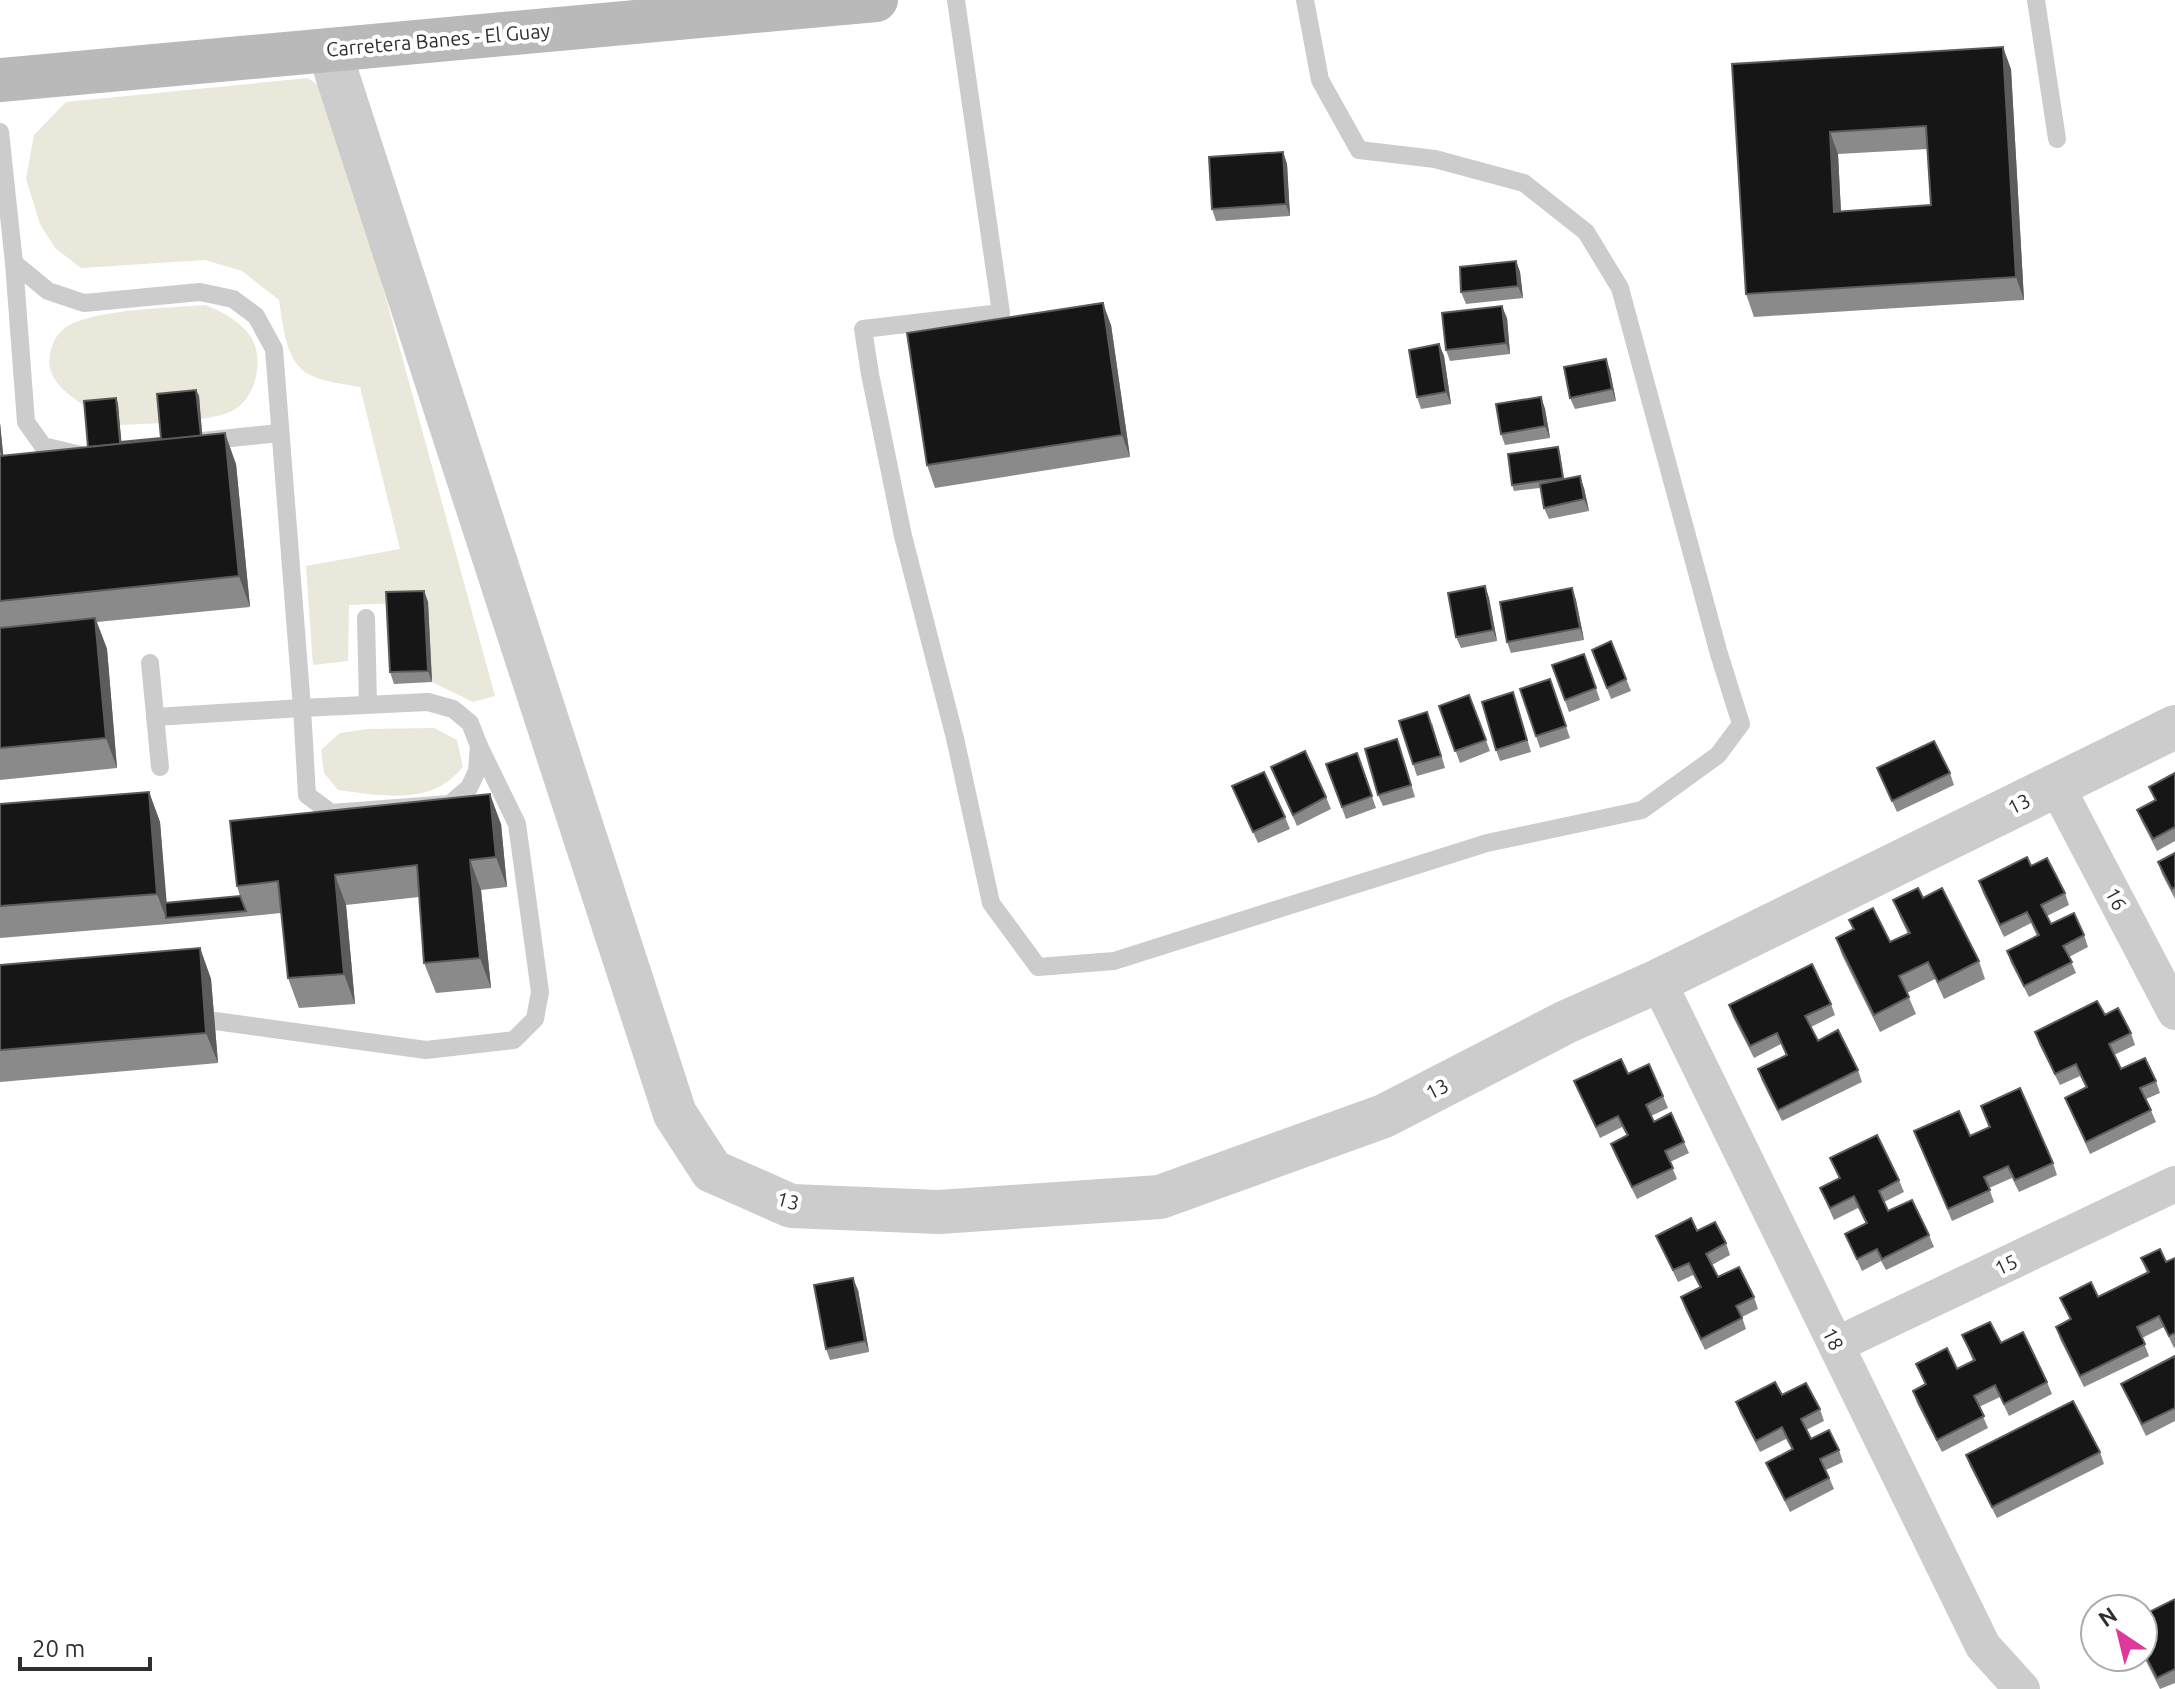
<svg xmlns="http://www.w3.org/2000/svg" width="2175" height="1689" font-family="Ubuntu,sans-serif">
  <rect width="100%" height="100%" fill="#fff"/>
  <g fill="#e9e8db">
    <path d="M308,78L330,94L495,696L473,702L432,682L427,602L349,605L348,661L313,665L306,566L400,549L360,387C344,384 324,382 310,375C285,363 283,324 279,300L242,271L205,260L81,268L55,248L40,224L26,179L34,135L66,102Z"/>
    <path d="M206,305C222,312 236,319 248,333C265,353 258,393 237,408C226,415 213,417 201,419L198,396L162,423L120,425L118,404L86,407C68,394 45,380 50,354C52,344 56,334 65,328C91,309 172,308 206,305Z"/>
    <path d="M434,728L457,740L463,767C457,773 451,780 444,784C415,803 370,794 338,790L324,773L321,750L340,733L368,729Z"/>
  </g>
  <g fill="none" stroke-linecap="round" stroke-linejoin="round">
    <g stroke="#ccc" stroke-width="18">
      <path d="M956,0L1001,313L863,329L870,374L903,536L955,738L991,903L1038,967L1114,961L1487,843L1642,810L1718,755L1741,724L1719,654L1620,288L1586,232L1524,183L1435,159L1359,150L1320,80L1305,0"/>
      <path d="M2036,0L2057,139"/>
      <path d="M0,132L14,263"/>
      <path d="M202,441L279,433"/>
      <path d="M81,455L43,446L26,422L14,263L48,291L84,303L200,292L233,299L256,316L274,349L302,708L155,717"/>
      <path d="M366,618L368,704"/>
      <path d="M150,663L160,767"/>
      <path d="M428,702L453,709L470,723L479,746L477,771L469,788L450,804L331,813L307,795L302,708Z"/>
      <path d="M215,1021L426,1050L514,1040L535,1019L540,992L517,824L479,746"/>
    </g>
    <g stroke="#ccc" stroke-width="36">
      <path d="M2056,785L2175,1012"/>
      <path d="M1658,981L1983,1646L2022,1689"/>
      <path d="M1836,1345L2175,1184"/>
    </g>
    <path stroke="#ccc" stroke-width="44" d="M329,50L675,1114L712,1171L791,1206L939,1212L1160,1197L1384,1116L1566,1022L1658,981L2175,727"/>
    <path stroke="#b9b9b9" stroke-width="44" d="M0,80L876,0"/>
  </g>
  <g fill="#8a8a8a" fill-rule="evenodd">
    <path d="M1732,64L2011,69L2024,300L1754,317L1746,294ZM1928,149L1931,205L1841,211L1838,154Z"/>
    <path d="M1283,152L1287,164L1290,216L1216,221L1212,209Z"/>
    <path d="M1516,261L1520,272L1523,298L1466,304L1461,292Z"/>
    <path d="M1507,318L1510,354L1450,361L1446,350Z"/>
    <path d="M1111,325L1130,457L935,488L927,465Z"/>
    <path d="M1439,344L1444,356L1451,404L1421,409L1417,397Z"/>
    <path d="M1606,359L1610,371L1616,401L1575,409L1570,398Z"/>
    <path d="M196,390L199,396L202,435L236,464L250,607L97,622L107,649L117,768L0,780V423L3,456L88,447L116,398L118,404L121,442L161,438Z"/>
    <path d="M1541,397L1545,409L1550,438L1505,445L1501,434Z"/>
    <path d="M1558,447L1560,453L1564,479L1584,488L1589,511L1549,519L1544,508L1540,488L1514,491L1512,485Z"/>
    <path d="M1485,586L1489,598L1497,641L1461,648L1456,637Z"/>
    <path d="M1572,588L1576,600L1584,640L1511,653L1507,642Z"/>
    <path d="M424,591L428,602L432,682L394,684L390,672Z"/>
    <path d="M1611,641L1631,691L1611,699L1592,650Z"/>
    <path d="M1584,654L1600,700L1569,712L1552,665Z"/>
    <path d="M1550,679L1570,738L1540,748L1536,736Z"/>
    <path d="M1513,692L1531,752L1500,761L1496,750Z"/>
    <path d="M1469,695L1490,751L1460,763L1439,706Z"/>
    <path d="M1432,723L1445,768L1417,776L1413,764Z"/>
    <path d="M1401,751L1415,797L1383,806L1378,795Z"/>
    <path d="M1357,753L1376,808L1346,819L1326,764Z"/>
    <path d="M1271,767L1326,797L1331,809L1297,826Z"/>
    <path d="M1877,768L1950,773L1954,785L1897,812Z"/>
    <path d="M2175,773V841L2157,851L2142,822L2137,810L2155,801L2149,787Z"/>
    <path d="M1232,786L1285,817L1290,829L1258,843Z"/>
    <path d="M149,792L160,822L166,903L240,896L237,886L501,824L507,887L481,890L491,988L436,993L424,963L419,897L346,905L355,1004L299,1008L288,978L281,913L168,924L0,938V804Z"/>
    <path d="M2175,853V899L2162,874L2158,862Z"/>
    <path d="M2031,866L2065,893L2069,905L2047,916L2051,924L2084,935L2088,947L2069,957L2076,973L2029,997L2011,963L2007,951L2037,936L2031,923L2004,937L1983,893L1979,881Z"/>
    <path d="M1923,898L1979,961L1985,979L1944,999L1935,979L1907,993L1916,1014L1880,1032L1842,955L1836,938L1853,930L1849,920L1890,942L1908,934L1900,917L1893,900Z"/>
    <path d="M200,948L211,979L218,1063L0,1082V965Z"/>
    <path d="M1831,1004L1835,1015L1811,1027L1818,1041L1858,1070L1862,1082L1782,1121L1762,1081L1758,1069L1786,1055L1781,1044L1754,1058L1733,1017L1729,1005Z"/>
    <path d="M2105,1015L2131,1033L2135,1045L2114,1055L2121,1069L2156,1081L2160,1093L2146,1099L2156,1122L2090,1154L2065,1098L2086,1088L2080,1076L2060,1085L2039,1044L2035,1032Z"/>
    <path d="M1628,1074L1663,1096L1668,1108L1651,1116L1654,1122L1684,1142L1689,1153L1670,1162L1677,1179L1637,1199L1615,1155L1611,1144L1627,1136L1622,1127L1600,1138L1574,1081Z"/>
    <path d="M1981,1106L2053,1163L2057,1175L2019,1192L2012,1178L1989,1188L1994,1202L1952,1221L1914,1131L1970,1136L1989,1128Z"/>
    <path d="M1830,1158L1899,1180L1904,1192L1884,1202L1888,1211L1929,1235L1934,1247L1886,1270L1881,1261L1862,1271L1845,1234L1866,1224L1858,1208L1834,1220L1820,1188L1839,1178Z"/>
    <path d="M1697,1231L1726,1243L1730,1255L1712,1265L1718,1277L1754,1297L1758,1309L1742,1317L1746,1329L1705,1350L1685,1309L1681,1297L1700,1288L1693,1275L1678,1282L1656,1236Z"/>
    <path d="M2141,1258L2166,1262L2175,1258V1347L2174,1348L2164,1327L2142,1338L2149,1356L2084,1387L2060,1339L2056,1327L2070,1320L2060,1298L2098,1297L2147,1273Z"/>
    <path d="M858,1290L869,1352L830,1360L826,1349Z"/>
    <path d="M1962,1335L2001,1343L2047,1382L2052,1394L2009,1416L2000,1397L1979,1407L1988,1428L1942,1452L1917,1403L1913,1391L1925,1385L1916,1364L1957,1369L1973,1361Z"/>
    <path d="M2175,1356V1421L2146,1436L2126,1395L2121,1384Z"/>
    <path d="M1782,1395L1820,1409L1824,1421L1806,1430L1811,1439L1839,1450L1843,1462L1826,1470L1834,1489L1790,1512L1771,1474L1766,1463L1792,1450L1786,1439L1760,1452L1740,1413L1736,1402Z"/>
    <path d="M2100,1452L2104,1464L1997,1518L1970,1466L1966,1455Z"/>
    <path d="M2175,1599V1683L2160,1689L2143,1655V1615Z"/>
  </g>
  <g fill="#5c5c5c">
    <path d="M2003,47L2011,69L2024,300L2016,277Z"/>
    <path d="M1830,132L1838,154L1842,234L1834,212Z"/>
    <path d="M1283,152L1287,164L1290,216L1286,204Z"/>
    <path d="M1516,261L1520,272L1523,298L1518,286Z"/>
    <path d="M1103,303L1111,325L1130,457L1122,435Z"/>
    <path d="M1502,306L1507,318L1510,354L1506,343Z"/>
    <path d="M1439,344L1444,356L1451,404L1446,392Z"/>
    <path d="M1606,359L1610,371L1616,401L1612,389Z"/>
    <path d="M196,390L199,396L205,467L203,461Z"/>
    <path d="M1541,397L1545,409L1550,438L1545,426Z"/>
    <path d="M116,398L118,404L122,448L120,442Z"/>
    <path d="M0,423L4,462L0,451Z"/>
    <path d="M225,433L236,464L250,607L239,576Z"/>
    <path d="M1580,476L1584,488L1589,511L1584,499Z"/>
    <path d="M1485,586L1489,598L1497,641L1493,630Z"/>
    <path d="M1572,588L1576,600L1584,640L1580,628Z"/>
    <path d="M424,591L428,602L432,682L428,671Z"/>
    <path d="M95,618L107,649L117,768L106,738Z"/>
    <path d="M149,792L160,822L168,918H166L157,894Z"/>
    <path d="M490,794L501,824L507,887L496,857Z"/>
    <path d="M470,860L481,890L491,988L480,958Z"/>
    <path d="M335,875L346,905L355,1004L344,974Z"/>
    <path d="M200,948L211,979L218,1063L206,1033Z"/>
    <path d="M853,1278L858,1290L869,1352L865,1341Z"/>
  </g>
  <g fill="#161616" stroke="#5c5c5c" stroke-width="2" fill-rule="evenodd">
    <path d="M2003,47L2016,277L1746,294L1732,64ZM1926,126L1931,205L1834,212L1830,132Z"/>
    <path d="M1283,152L1286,204L1212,209L1209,157Z"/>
    <path d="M1516,261L1518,286L1461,292L1460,267Z"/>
    <path d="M1103,303L1122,435L927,465L907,333Z"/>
    <path d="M1502,306L1506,343L1446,350L1442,313Z"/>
    <path d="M1439,344L1446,392L1417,397L1409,350Z"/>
    <path d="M1606,359L1612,389L1570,398L1564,367Z"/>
    <path d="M196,390L201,436L88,447L84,401L116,398L120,442L161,438L157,394Z"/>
    <path d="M1541,397L1545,426L1501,434L1496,404Z"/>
    <path d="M225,433L239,576L0,601V456Z"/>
    <path d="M1558,447L1563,478L1512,485L1508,454Z"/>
    <path d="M1580,476L1584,499L1544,508L1540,484Z"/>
    <path d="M1485,586L1493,630L1456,637L1448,593Z"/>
    <path d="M1572,588L1580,628L1507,642L1500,602Z"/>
    <path d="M424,591L428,671L390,672L386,592Z"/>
    <path d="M95,618L106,738L0,748V628Z"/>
    <path d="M1611,641L1626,679L1607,688L1592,650Z"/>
    <path d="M1584,654L1596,688L1565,700L1552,665Z"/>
    <path d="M1550,679L1566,726L1536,736L1520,689Z"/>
    <path d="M1513,692L1527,740L1496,750L1482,702Z"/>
    <path d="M1469,695L1486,740L1455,751L1439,706Z"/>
    <path d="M1427,712L1441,756L1413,764L1399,721Z"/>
    <path d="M1397,739L1411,785L1378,795L1365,749Z"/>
    <path d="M1934,741L1950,773L1892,801L1877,768Z"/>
    <path d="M1305,751L1326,797L1293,815L1271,767Z"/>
    <path d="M1357,753L1372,796L1342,807L1326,764Z"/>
    <path d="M1264,772L1285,817L1253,832L1232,786Z"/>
    <path d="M2175,773V827L2153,839L2137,810L2156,800L2149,787Z"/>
    <path d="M149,792L157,894L0,906V804Z"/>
    <path d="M490,794L496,857L470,860L480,958L424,963L417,865L335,875L344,974L288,978L278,881L237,886L230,821Z"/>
    <path d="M2175,853V887L2172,889L2158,862Z"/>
    <path d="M2027,857L2031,866L2047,858L2065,893L2041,905L2051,924L2074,913L2084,935L2063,946L2072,962L2024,986L2007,951L2039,935L2027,912L2000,925L1979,881Z"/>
    <path d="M1918,888L1923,898L1942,888L1979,961L1938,982L1928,962L1899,976L1909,997L1874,1015L1836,938L1854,929L1849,920L1873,908L1890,942L1910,933L1893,900Z"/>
    <path d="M240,896L246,911L166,918L165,903Z"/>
    <path d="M200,948L206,1033L0,1050V965Z"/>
    <path d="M1812,964L1831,1004L1805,1016L1818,1041L1838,1030L1858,1070L1778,1110L1758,1069L1787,1055L1777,1033L1750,1046L1729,1005Z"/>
    <path d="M2097,1001L2105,1015L2118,1008L2131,1033L2109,1044L2121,1069L2145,1058L2156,1081L2140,1088L2151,1110L2086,1142L2065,1098L2087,1087L2076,1064L2055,1074L2035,1032Z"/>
    <path d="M1621,1059L1628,1074L1649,1064L1663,1096L1646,1105L1654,1122L1671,1113L1684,1142L1665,1151L1673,1168L1632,1187L1611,1144L1628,1135L1618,1116L1596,1127L1574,1081Z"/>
    <path d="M2020,1088L2053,1163L2015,1180L2008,1166L1984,1177L1990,1190L1948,1209L1914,1131L1959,1111L1970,1136L1990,1127L1981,1106Z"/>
    <path d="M1877,1135L1899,1180L1879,1191L1888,1211L1912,1200L1929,1235L1882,1259L1877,1249L1857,1259L1845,1234L1867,1223L1854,1196L1830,1208L1820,1188L1840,1178L1830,1158Z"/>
    <path d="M1691,1218L1697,1231L1715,1222L1726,1243L1706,1254L1718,1277L1739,1267L1754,1297L1736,1306L1742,1318L1701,1339L1681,1297L1701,1287L1689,1263L1673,1270L1656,1236Z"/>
    <path d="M2160,1249L2166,1262L2175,1258V1333L2169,1336L2159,1316L2137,1327L2145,1344L2080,1376L2056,1327L2071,1319L2060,1298L2091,1282L2098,1297L2149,1272L2141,1258Z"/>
    <path d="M853,1278L865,1341L826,1349L814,1285Z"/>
    <path d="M1990,1322L2001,1343L2023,1332L2047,1382L2004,1404L1995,1385L1974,1396L1984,1416L1937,1440L1913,1391L1926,1384L1916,1364L1947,1348L1957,1369L1975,1360L1962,1335Z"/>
    <path d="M2175,1356V1408L2142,1424L2121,1384Z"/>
    <path d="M1775,1382L1782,1395L1806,1383L1820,1409L1801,1419L1811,1439L1829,1430L1839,1450L1820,1459L1829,1478L1785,1500L1766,1463L1793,1449L1782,1427L1756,1441L1736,1402Z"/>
    <path d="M2073,1401L2100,1452L1992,1507L1966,1455Z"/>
    <path d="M2175,1599V1669L2157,1678L2143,1651V1615Z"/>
  </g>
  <g text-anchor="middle" stroke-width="8" stroke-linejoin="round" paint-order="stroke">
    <g font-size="20" fill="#2f2f2f" stroke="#fff">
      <text transform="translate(438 40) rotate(-5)" y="7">Carretera Banes - El Guay</text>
      <text transform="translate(2019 804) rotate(-26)" y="7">13</text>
      <text transform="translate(2116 899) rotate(62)" y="7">16</text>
      <text transform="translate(1437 1089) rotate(-27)" y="7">13</text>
      <text transform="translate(788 1201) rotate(15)" y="7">13</text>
      <text transform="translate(2006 1265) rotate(-25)" y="7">15</text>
      <text transform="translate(1833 1339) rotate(64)" y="7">18</text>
    </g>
  </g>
  <g transform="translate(2119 1633) rotate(325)"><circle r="38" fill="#ffffff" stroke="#acacac" stroke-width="2"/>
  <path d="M0-6L14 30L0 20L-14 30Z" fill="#dd3a9b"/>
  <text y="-12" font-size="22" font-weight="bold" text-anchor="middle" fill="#2f2f2f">N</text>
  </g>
  <path d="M20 1657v12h130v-12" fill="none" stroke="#2f2f2f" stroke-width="4"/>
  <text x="32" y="1657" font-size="24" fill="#2f2f2f" stroke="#ffffff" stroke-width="6" paint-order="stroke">20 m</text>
</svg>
